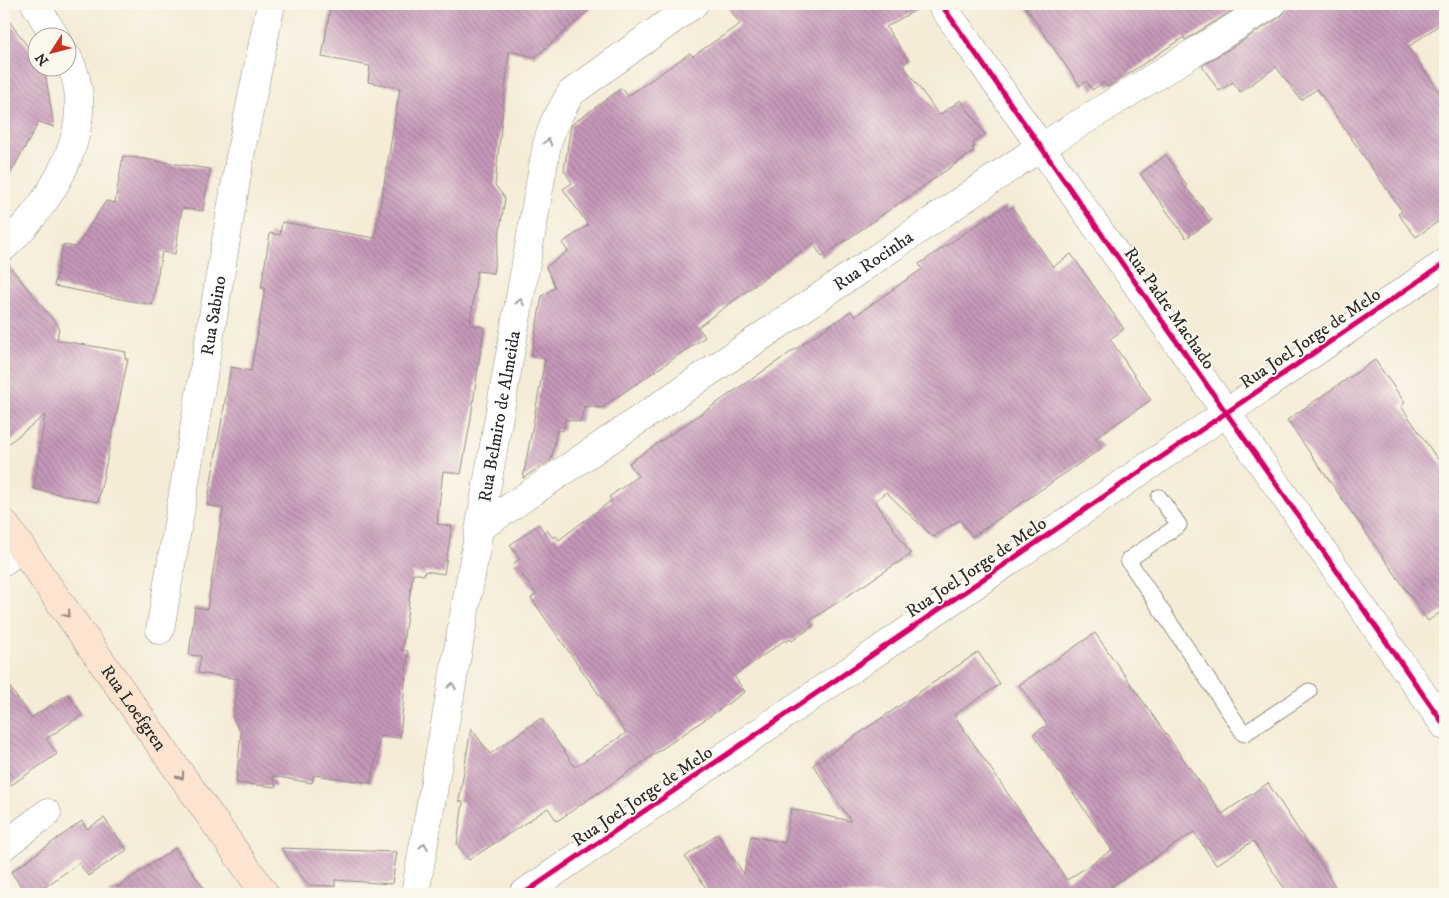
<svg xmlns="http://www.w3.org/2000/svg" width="1449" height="898" font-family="'IM FELL DW Pica',serif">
  <defs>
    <pattern id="building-back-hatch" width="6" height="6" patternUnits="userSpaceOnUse" patternTransform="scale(1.25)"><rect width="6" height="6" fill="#c698b9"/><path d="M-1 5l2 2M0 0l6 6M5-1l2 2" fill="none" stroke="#a17c97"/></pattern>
  </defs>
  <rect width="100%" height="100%" fill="#fbf7ec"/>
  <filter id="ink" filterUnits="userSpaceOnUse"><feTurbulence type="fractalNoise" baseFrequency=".02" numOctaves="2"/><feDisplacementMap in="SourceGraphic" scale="10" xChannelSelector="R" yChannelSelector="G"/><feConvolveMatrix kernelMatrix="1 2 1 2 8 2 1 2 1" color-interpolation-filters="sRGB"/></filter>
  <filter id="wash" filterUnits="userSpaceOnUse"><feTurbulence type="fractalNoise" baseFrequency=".0096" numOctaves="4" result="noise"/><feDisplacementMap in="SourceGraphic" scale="20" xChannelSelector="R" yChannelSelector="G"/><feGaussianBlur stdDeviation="1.12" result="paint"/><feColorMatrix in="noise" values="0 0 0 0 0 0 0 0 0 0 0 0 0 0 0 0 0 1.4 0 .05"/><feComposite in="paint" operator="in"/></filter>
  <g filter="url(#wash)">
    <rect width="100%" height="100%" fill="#f4ecd7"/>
    <g id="blocks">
      <g fill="url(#building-back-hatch)">
        <path d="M331,4H596L535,57L509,51L495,185L505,198L493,273L477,271L470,325L484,327L470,424L461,474L443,471L437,524L452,526L444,574L425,571L424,575L413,573L402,650L408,651L400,738L380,736L371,783L314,775L312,783L272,776L276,787L236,783L241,733L233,718L239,679L198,673L201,656L189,655L195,607L207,609L223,508L207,505L231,367L251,371L265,288H261L270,233L280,235L282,222L375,238L400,88L368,82L370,66L322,57Z"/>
        <path d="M726,4H926L886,27L909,60L903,65L939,115L961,100L985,134L973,143L975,146L972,148L974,151L822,257L813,243L789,260L698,327L705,337L601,408L584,406L581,422L565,419L563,431L557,430L551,460L523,478L545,359L531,357L542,296L555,287L546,267L568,251L562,243L588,225L563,189L572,183L564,170L571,125L622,88L628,96L690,53L693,56L740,24Z"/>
        <path d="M1023,4H1243L1185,40L1184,37L1108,87L1104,82L1092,90L1086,81L1080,86Z"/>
        <path d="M1288,4H1445V21L1408,47L1445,100V217L1416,237L1398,214L1402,211L1317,89L1301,100L1276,67L1240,92L1233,82L1219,91L1202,66L1280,17L1285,12Z"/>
        <path d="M4,14L38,61V68H42L45,72L54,127L39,122L4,185Z"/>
        <path d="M1166,155L1187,186L1186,187L1212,220L1186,238L1140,174Z"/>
        <path d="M123,156L210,169L203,211L182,208L175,254L162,252L152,305L54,286L63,245L76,247L106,201L115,203Z"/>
        <path d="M1005,206L1007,210L1012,207L1053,267L1071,254L1124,329L1110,339L1151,400L1095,438L1102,448L972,537L960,520L933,537L886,492L875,501L911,554L809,621L813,626L792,641L790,639L786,642L785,640L734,676L745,692L557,821L548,808L469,860L457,844L463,802L459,801L471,728L490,754L541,718L575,767L626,733L531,598L536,594L514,563L520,559L510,545L539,524L544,532L547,530L553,538L556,536L559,540L612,500L609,497L638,476L629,463L851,311L855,316L922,269L919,264Z"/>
        <path d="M4,262H6L59,327L57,340L126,352L125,359H128L98,502L34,489L45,415L4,447Z"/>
        <path d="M1375,360L1405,403L1401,406L1445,470V609L1428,621L1287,420Z"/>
        <path d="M1095,633L1222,814L1268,783L1340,894H1288L1253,841L1216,865L1194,832L1100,894H710L685,857L717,834L744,874L751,836L785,843L791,809L851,821L813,765L978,652L1000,684L954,715L1067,880L1112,850L1033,734L1047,725L1019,685Z"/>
        <path d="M4,679L31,718L68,694L82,715L46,739L57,754L4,790Z"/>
        <path d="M104,818L127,850L88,876L79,863L35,894H26L11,872L82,821L87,829Z"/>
        <path d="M175,848L208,894H108Z"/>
        <path d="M281,848L397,852L392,884L335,880V886L308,885Z"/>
      </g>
    </g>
  </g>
  <g filter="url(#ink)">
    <use href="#blocks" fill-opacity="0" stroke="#908c81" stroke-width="1"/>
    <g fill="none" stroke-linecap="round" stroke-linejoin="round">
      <defs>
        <path id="lane" d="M1159,497L1179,525L1128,560L1244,734L1309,691"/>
        <g id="street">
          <path d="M35,4L56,38"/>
          <path d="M941,4L1445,726"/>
          <path d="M4,247C52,203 102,124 68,58"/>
          <path id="s1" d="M481,527L1027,156L1272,4"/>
          <path d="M4,561L21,548"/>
          <path id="s2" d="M160,630L241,151L271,4"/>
          <path d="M4,846L47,813"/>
          <path id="s3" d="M415,894L547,144L554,123L571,93L694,4"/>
          <path d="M523,894L1445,263"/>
        </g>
        <g id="secondary">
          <path id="s4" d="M4,523L265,894"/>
        </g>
      </defs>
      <use href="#lane" stroke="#908c81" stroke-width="17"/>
      <use href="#street" stroke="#908c81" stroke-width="29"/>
      <use href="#secondary" stroke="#908c81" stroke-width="29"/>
      <use href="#lane" stroke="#fff" stroke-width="15"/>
      <use href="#street" stroke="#fff" stroke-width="28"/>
      <use href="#secondary" stroke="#fde4d1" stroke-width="28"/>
      <defs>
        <g id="cycleway">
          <path d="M941,4L1445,726"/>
          <path d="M523,894L1445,263"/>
        </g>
      </defs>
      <use href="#cycleway" stroke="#fbf7ec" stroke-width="8"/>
      <use href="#cycleway" stroke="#d6006c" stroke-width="5"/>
    </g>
    <defs><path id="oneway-chevron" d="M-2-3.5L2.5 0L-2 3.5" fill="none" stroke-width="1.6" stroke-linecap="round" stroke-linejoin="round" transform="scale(1.25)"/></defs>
    <g stroke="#a0a0a0">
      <use href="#oneway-chevron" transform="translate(548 142) rotate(-75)"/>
      <use href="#oneway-chevron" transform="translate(520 302) rotate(-80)"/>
      <use href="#oneway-chevron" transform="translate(452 686) rotate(-80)"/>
      <use href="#oneway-chevron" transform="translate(424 846) rotate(-80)"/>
    </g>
    <g stroke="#94887e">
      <use href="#oneway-chevron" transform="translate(67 614) rotate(55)"/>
      <use href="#oneway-chevron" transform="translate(181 776) rotate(55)"/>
    </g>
  </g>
  <g text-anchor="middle" stroke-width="4" stroke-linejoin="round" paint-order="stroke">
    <g font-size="18" fill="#2b2b2b" stroke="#fbf7ec">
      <text dy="6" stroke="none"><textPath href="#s1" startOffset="474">Rua Rocinha</textPath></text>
      <text transform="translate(1170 308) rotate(55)" y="6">Rua Padre Machado</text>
      <text dy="6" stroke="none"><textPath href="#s2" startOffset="319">Rua Sabino</textPath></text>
      <text transform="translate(1310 338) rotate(-34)" y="6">Rua Joel Jorge de Melo</text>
      <text dy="6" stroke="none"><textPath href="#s3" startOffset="485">Rua Belmiro de Almeida</textPath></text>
      <text transform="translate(976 567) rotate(-34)" y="6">Rua Joel Jorge de Melo</text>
      <text dy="6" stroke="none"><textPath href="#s4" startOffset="226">Rua Loefgren</textPath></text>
      <text transform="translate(642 796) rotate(-34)" y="6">Rua Joel Jorge de Melo</text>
    </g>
  </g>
  <rect width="1449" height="898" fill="none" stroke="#fbf7ec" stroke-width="20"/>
  <g transform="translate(52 52) rotate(234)"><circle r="24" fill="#fbf7ec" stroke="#a8a59f"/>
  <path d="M0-4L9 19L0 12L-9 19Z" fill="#c8321e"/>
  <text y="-8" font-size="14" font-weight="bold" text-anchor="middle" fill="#2b2b2b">N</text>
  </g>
</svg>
